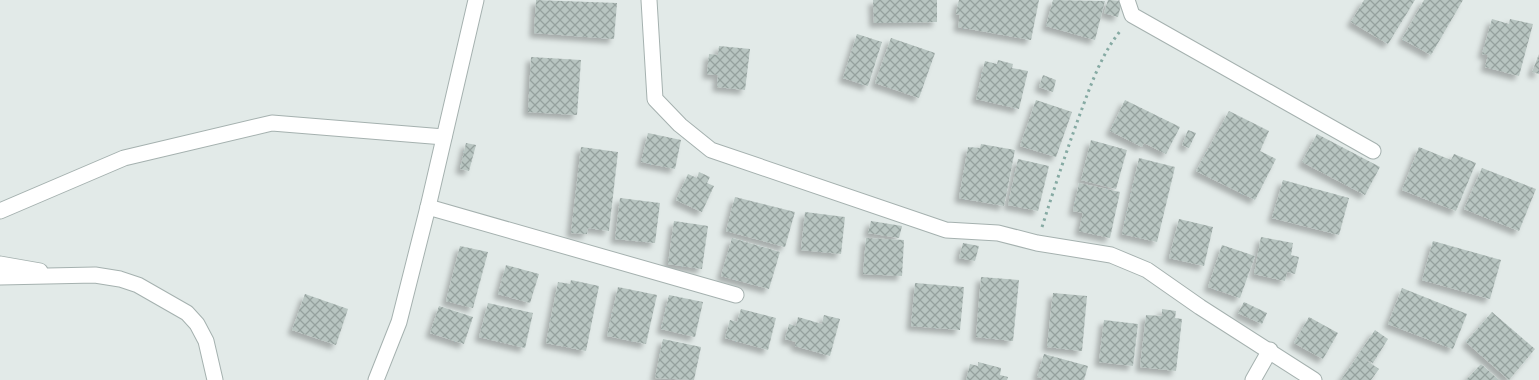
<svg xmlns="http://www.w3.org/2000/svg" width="1539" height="380" font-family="'PT Sans Narrow',sans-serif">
  <defs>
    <pattern id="building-cross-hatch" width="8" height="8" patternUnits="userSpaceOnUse" patternTransform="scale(1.25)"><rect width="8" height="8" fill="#b8c5c1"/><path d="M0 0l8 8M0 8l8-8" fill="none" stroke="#95a19e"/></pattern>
    <filter id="shadow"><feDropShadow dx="-4.5" dy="4.5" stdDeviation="2.5" flood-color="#0004"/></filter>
  </defs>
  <rect width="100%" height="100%" fill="#e2eae8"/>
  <g fill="url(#building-cross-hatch)" filter="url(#shadow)">
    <path d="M536,0L617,3L614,39L534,33Z"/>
    <path d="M873,0H937V22L874,23Z"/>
    <path d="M959,0H1039L1031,40L958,27L960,15L956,14Z"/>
    <path d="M1053,0L1105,1L1095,40L1046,26Z"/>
    <path d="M1108,0L1122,1L1118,17L1104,13Z"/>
    <path d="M1364,0H1415L1388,44L1351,22Z"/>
    <path d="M1424,0H1463L1431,55L1402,39Z"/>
    <path d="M1492,19L1509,24L1510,19L1533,24L1519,76L1485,67L1488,55L1482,54Z"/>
    <path d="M857,34L882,42L868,86L843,78Z"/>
    <path d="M891,38L935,53L919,98L875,83Z"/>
    <path d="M719,46L750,49L745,90L717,87L718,75L707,74L709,54L718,55Z"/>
    <path d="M1539,54V74L1532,72Z"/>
    <path d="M531,57L581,60L577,115L528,112Z"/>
    <path d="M998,60L1013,64L1012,68L1028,71L1019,109L976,99L985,61L997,64Z"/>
    <path d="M1043,75L1056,80L1053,92L1039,87Z"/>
    <path d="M1036,100L1072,112L1056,157L1020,146Z"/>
    <path d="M1125,100L1180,127L1166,154L1144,143L1142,147L1110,131Z"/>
    <path d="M1229,111L1269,131L1260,151L1276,159L1255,200L1196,171Z"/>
    <path d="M1188,130L1196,133L1189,148L1182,145Z"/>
    <path d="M648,133L681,140L675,169L641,162Z"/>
    <path d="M1317,134L1380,167L1365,195L1302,162Z"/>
    <path d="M1091,140L1127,150L1116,189L1081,180Z"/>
    <path d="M466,143L476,145L469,171L460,169Z"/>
    <path d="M981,144L1015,150L1004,206L959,198L968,147L980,148Z"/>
    <path d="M581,147L618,152L609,231L588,228L587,234L571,233Z"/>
    <path d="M1419,147L1451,160L1454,154L1476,163L1456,211L1402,190Z"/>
    <path d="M1139,158L1175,167L1157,242L1122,234Z"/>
    <path d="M1018,159L1049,166L1038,211L1008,205Z"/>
    <path d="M1482,168L1536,189L1519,231L1464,209Z"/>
    <path d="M699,172L710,177L707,183L714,186L702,212L676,200L688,174L697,178Z"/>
    <path d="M1283,180L1349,198L1339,235L1272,218Z"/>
    <path d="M1079,183L1120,192L1110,238L1079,231L1083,213L1073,211Z"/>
    <path d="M735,197L795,212L785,247L726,231Z"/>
    <path d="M620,198L660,203L655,243L615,239Z"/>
    <path d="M805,212L845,217L841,254L801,250Z"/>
    <path d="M1179,219L1213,227L1204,266L1169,258Z"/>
    <path d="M674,221L708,226L702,269L668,264Z"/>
    <path d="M871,221L902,226L899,238L868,233Z"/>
    <path d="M1261,237L1293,243L1291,255L1299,257L1295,274L1287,272L1285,281L1254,274Z"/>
    <path d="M732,238L780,252L769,289L721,276Z"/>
    <path d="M866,238L904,240L902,276L863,274Z"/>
    <path d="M1433,241L1501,260L1490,299L1422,280Z"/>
    <path d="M963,243L979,246L975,261L959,258Z"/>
    <path d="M1222,245L1255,256L1240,298L1208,287Z"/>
    <path d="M460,246L488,252L473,308L446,301Z"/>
    <path d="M506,265L539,274L530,303L498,294Z"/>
    <path d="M981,277L1019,280L1013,341L976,337Z"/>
    <path d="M571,280L599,286L586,351L546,343L558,282L570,284Z"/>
    <path d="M915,283L964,287L960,330L911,326Z"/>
    <path d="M618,287L657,295L646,344L607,336Z"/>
    <path d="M1402,288L1467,314L1453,349L1388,324Z"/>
    <path d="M1053,293L1087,296L1082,351L1047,347Z"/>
    <path d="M305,294L348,309L336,345L292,330Z"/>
    <path d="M669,295L703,302L695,337L661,329Z"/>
    <path d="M1244,302L1267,313L1262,324L1238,313Z"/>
    <path d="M488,303L533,313L525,348L479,337Z"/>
    <path d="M439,306L473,317L464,344L430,333Z"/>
    <path d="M741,309L776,318L768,350L725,338L730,320L737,322Z"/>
    <path d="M1162,309L1176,311L1175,318L1182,319L1176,371L1140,367L1146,315L1162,316Z"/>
    <path d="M1492,312L1535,349L1509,380L1466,342Z"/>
    <path d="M824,315L840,319L830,356L795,346L796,342L785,339L789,324L796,326L798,317L822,324Z"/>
    <path d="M1309,317L1338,333L1323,359L1294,343Z"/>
    <path d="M1104,320L1138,324L1133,366L1099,362Z"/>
    <path d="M1375,330L1388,339L1373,363L1363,358L1379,369L1371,380H1341Z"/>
    <path d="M663,339L701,347L694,380L655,378Z"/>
    <path d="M1044,354L1088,366L1084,380H1041L1042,378L1037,377Z"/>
    <path d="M978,362L1001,368L1000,375L1008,377L1007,380H966L970,364L978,366Z"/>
    <path d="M1481,364L1499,380H1466Z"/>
  </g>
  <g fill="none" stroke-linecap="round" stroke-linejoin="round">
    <defs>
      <g id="minor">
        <path d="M649,0L655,99L680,125L711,150L946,230L998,233L1037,243L1111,255L1147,270L1200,307L1314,380"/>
        <path d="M1127,0L1132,15L1373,151"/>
        <path d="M428,207L736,295"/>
        <path d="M0,211L124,158L272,123L444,137"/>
        <path d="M0,264L40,271"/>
        <path d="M0,277L95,275L120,279L138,285L187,313L197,324L206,341L215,380"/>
        <path d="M376,380L399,322L428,207L476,0"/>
        <path d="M1253,380L1270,350"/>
      </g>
    </defs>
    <use href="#minor" stroke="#a5b1af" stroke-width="17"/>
    <path stroke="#86aaa3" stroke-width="3" stroke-dasharray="2.5 4" stroke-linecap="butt" d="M1042,227C1055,186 1068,146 1083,106C1093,79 1103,52 1121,30"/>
    <use href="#minor" stroke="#fff" stroke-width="15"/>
  </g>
</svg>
